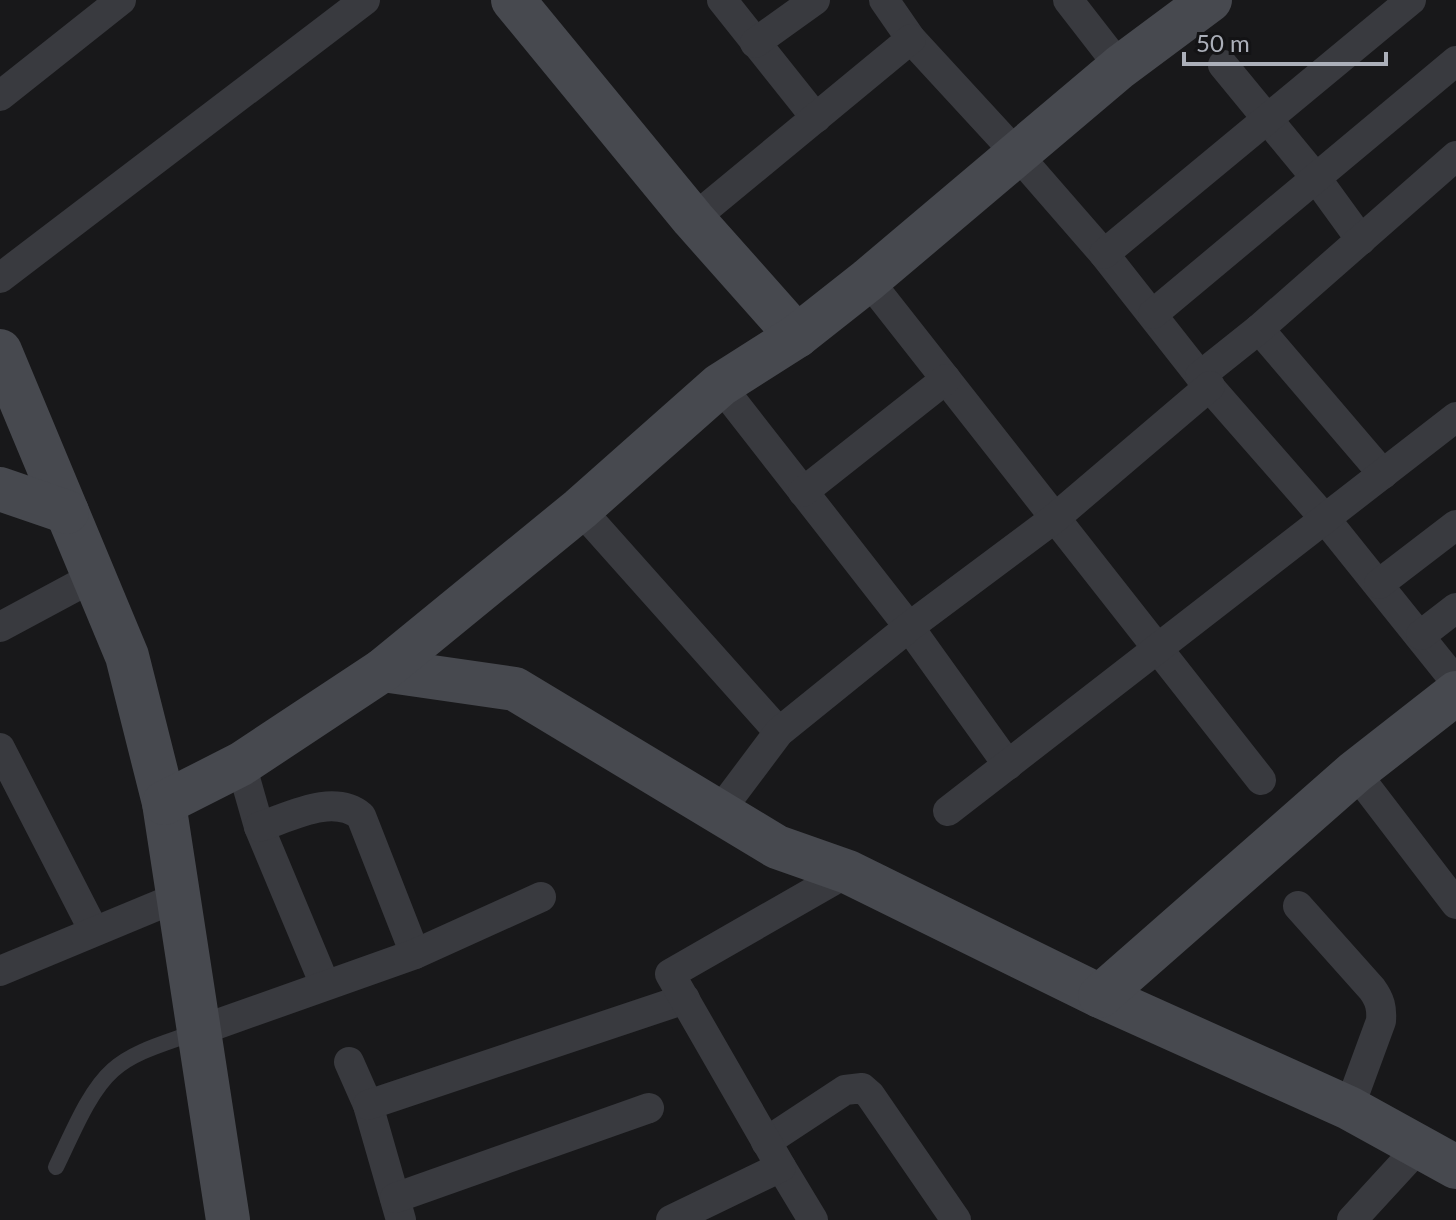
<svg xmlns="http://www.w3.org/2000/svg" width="1456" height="1220" font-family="Lato,sans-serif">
  <rect width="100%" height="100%" fill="#18181a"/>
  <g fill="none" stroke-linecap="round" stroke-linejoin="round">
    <path stroke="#393a3f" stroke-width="16" d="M56,1167C71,1137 88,1092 113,1070C135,1050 170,1042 198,1031"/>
    <g stroke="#393a3f" stroke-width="30">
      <path d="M722,0L816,118"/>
      <path d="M884,0L911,39L1016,153L1104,254L1200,376L1326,520L1456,682"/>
      <path d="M1068,0L1120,67"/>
      <path d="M755,43L815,0"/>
      <path d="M1223,65L1316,178L1361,240"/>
      <path d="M0,96L121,0"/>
      <path d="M693,219L911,39"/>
      <path d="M1104,254L1411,0"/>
      <path d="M0,278L365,0"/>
      <path d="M868,280L1261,780"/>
      <path d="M1153,314L1456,61"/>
      <path d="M1259,329L1383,474"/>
      <path d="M1200,376L1259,329L1456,156"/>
      <path d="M720,385L909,627L1008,765"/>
      <path d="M803,492L946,379"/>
      <path d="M580,509L779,732"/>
      <path d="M1379,584L1456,525"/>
      <path d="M0,627L95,576"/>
      <path d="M1421,635L1456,608"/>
      <path d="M0,748L94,931"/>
      <path d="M241,764L259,827L325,985"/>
      <path d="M1355,772L1456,904"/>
      <path d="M948,811L1456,417"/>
      <path d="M719,812L779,732L909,627L1055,518L1210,386"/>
      <path d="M259,827C290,817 333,793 361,816L415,954"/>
      <path d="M1298,906L1372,989C1380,1000 1382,1008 1381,1021L1349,1108"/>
      <path d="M0,971L178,897"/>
      <path d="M198,1031L415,954L541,897"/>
      <path d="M349,1062L368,1105L401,1220"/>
      <path d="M368,1105L685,999"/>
      <path d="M766,1142L845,1090L862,1088L870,1095L956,1220"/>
      <path d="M781,1167L813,1220"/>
      <path d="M395,1198L649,1108"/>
      <path d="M671,1220L781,1167L670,974L848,872"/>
      <path d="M1352,1220L1419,1147"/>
    </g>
    <g stroke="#47494f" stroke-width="44">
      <path d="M513,0L693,219L797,336"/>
      <path d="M0,351L127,656L164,803L228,1220"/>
      <path d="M0,489L67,512"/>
      <path d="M383,670L515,689L777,847L848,872L1100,996L1349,1108L1456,1167"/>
      <path d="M164,803L241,764L383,670L580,509L720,385L797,336L868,280L1120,67L1210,0"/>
      <path d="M1100,996L1355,772L1456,693"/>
    </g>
  </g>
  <path d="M1184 52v12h202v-12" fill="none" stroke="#abafb9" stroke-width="4"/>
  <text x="1196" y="52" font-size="24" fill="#abafb9" stroke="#131315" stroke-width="6" paint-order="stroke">50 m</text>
</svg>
